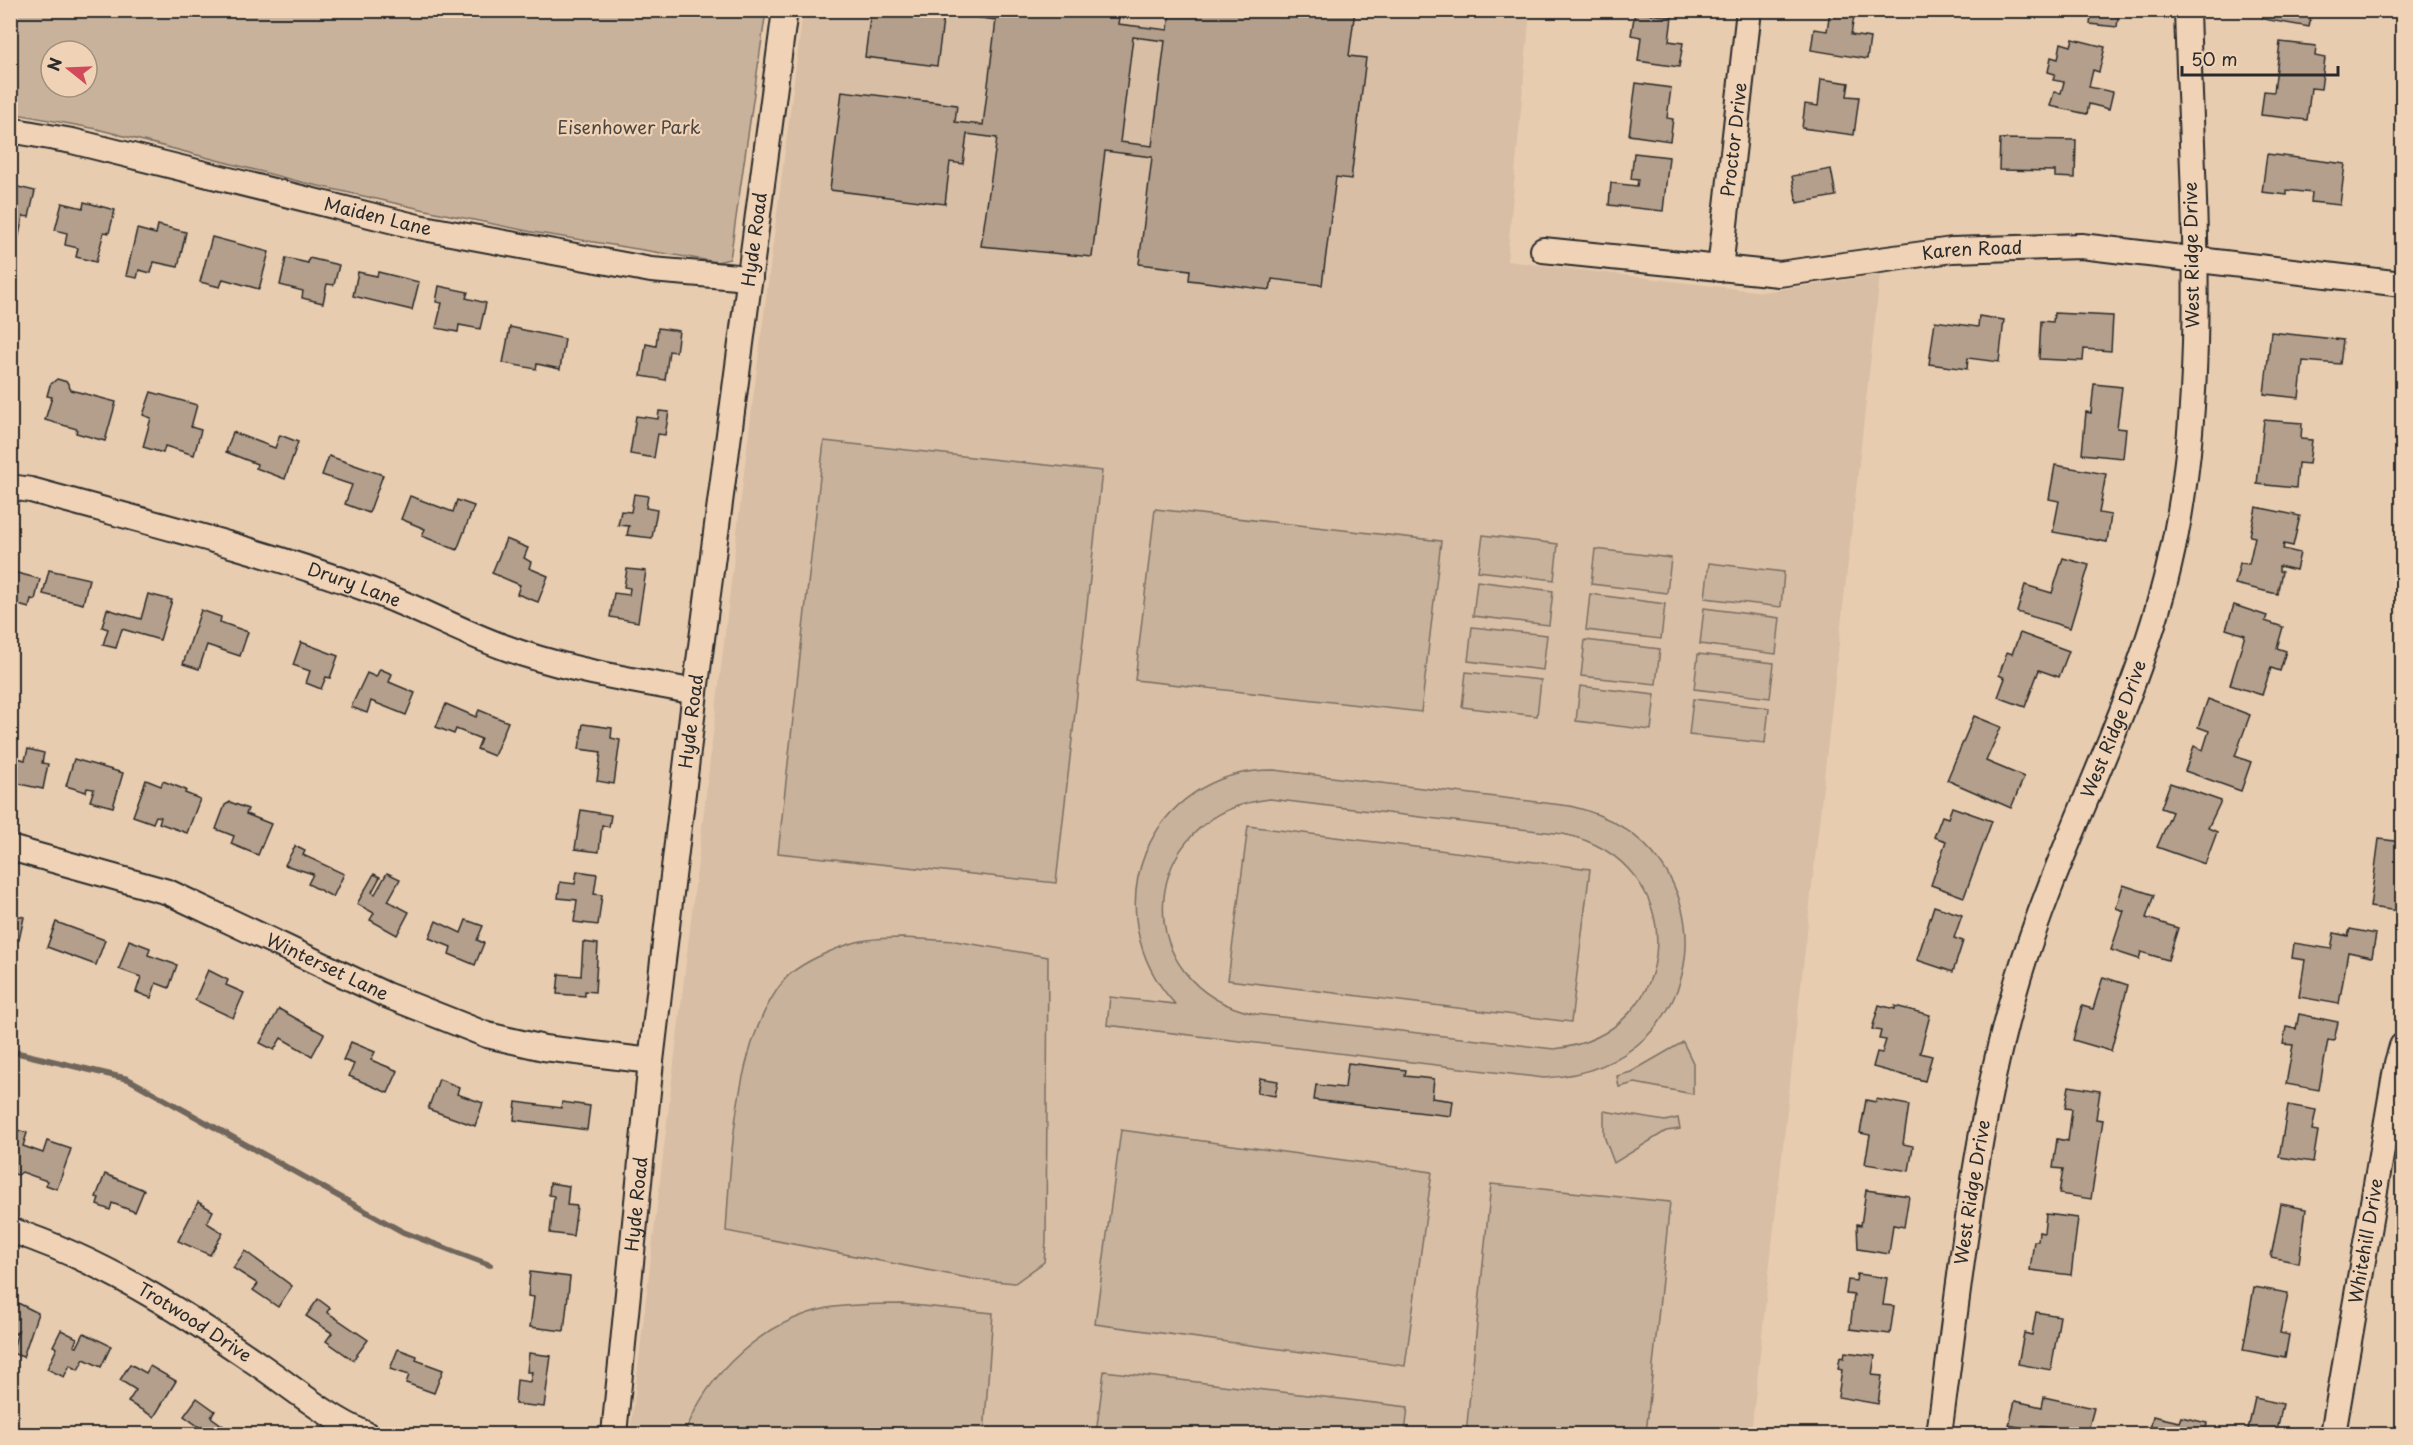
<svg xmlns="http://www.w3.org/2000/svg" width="2413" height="1445" font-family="'Playpen Sans',sans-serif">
  <rect width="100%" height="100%" fill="#e8ccb0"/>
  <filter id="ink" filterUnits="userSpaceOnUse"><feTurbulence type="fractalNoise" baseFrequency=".0167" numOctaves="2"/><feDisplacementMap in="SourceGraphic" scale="12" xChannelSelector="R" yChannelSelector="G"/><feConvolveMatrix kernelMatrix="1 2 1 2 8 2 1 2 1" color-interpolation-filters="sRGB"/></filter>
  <g filter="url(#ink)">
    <path fill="#d8bea5" d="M803,11H1530L1507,261L1763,292L1880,275L1751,1434H630L750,423Z"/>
    <g fill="#c8b29b" stroke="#7a6e63" stroke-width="1.5" fill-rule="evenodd">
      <path d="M10,11H766L730,259L717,262L532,232L421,209L301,182L97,129L11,113ZM51,51H87V87H51Z"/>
      <path d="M824,441L1102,471L1056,883L778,853Z"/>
      <path d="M1155,509L1441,541L1421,712L1135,680Z"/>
      <path d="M1483,535L1558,544L1554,580L1478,571Z"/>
      <path d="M1595,549L1671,558L1667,593L1591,584Z"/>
      <path d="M1709,563L1784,572L1781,607L1705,598Z"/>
      <path d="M1477,581L1553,591L1549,625L1473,616Z"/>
      <path d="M1590,594L1665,604L1661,639L1586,630Z"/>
      <path d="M1704,608L1780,618L1776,654L1700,644Z"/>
      <path d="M1472,627L1547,635L1543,670L1468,661Z"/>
      <path d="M1585,640L1660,649L1656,684L1581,676Z"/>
      <path d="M1698,654L1774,663L1770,698L1694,689Z"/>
      <path d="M1466,672L1541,680L1537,716L1462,707Z"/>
      <path d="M1580,686L1655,695L1651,730L1576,721Z"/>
      <path d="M1693,699L1769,708L1765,743L1689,735Z"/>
      <path d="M1274,770L1570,806C1736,844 1721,1069 1544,1078L1107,1025L1110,997L1175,1004C1092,913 1146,770 1274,770ZM1270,799L1563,834C1693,861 1686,1034 1554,1049L1256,1014C1125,987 1136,813 1270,799Z"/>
      <path d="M1248,826L1590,869L1571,1022L1228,980Z"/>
      <path d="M904,938L955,941L1048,957L1046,1242L1044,1262L1015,1283L973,1279L726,1231C731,1156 735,1039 785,979C800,962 845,943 867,940C879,938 892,938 904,938Z"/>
      <path d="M1683,1042L1693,1063V1094L1635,1083L1619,1087L1617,1076L1631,1072Z"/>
      <path d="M1604,1111L1665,1121L1678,1118L1680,1129L1666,1131L1614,1163L1604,1136Z"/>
      <path d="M1121,1130L1432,1172L1405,1366L1095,1324Z"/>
      <path d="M1491,1184L1670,1202L1646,1434H1466Z"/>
      <path d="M902,1304L993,1313L984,1434H685C706,1373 764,1321 828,1308C852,1304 877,1304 902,1304Z"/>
      <path d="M1104,1371L1408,1407L1405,1434H1096Z"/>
    </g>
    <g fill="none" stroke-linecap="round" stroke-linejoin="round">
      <path stroke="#6f665b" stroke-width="6" d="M10,1051L128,1079L403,1232L490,1265"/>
    </g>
    <g fill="#b39f8b" stroke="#2b2b2b" stroke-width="1.5" fill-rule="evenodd">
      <path d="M871,10H1120L1118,24L1168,30L1170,10H1355L1349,56L1366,58L1351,179L1336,177L1322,285L1272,279L1270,290L1189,280L1190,270L1139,264L1152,157L1105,151L1092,257L981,246L997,138L967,134L963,164L950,162L945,204L830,190L842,91L957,105L955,122L983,125L996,20L944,13L937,66L865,57ZM1133,37L1165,41L1152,146L1120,142Z"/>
      <path d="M1830,10H1855L1851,35L1870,38L1867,59L1811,50L1814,29L1827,31Z"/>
      <path d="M2063,10H2119L2117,27L2090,24L2091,17L2063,13Z"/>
      <path d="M2265,10H2312L2309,27L2263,19Z"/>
      <path d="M1635,12L1672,17L1669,41L1683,43L1679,67L1638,61L1641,37L1631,35Z"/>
      <path d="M2073,39L2105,47L2099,72L2093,70L2089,87L2113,92L2109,109L2089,104L2087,114L2050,106L2054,92L2061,93L2064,82L2053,80L2055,74L2048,72L2051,57L2058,59L2061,43L2071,46Z"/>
      <path d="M2280,42L2316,46L2315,56L2325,58L2321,89L2311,88L2307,120L2261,115L2264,91L2274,92Z"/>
      <path d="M1821,79L1849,83L1847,96L1859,97L1854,135L1802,128L1805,104L1818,106Z"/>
      <path d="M1636,83L1671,88L1667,118L1673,119L1670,141L1629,135Z"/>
      <path d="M2000,139L2076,140L2075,178L2055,177V171L1999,170Z"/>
      <path d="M1634,153L1669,157L1663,211L1609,205L1611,183L1637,186L1638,180L1631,179Z"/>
      <path d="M2267,154L2345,164L2340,205L2311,202L2312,193L2287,190V195L2262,192Z"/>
      <path d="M1831,169L1836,196L1797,203L1792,176Z"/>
      <path d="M10,185L35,191L29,217L23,216L18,240L10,238Z"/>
      <path d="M84,202L115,210L109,233L104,232L96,262L76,257L78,248L65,245L67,233L55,230L62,203L83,208Z"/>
      <path d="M158,225L186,232L178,267L154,262L151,273L139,270L137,278L126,276L137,229L156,234Z"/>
      <path d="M212,237L269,252L259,289L223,279L220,287L200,282Z"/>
      <path d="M286,258L308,263L309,258L339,265L334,285L327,284L323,303L302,298L303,291L280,285Z"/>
      <path d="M358,272L377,276L378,272L419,282L412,310L353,296Z"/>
      <path d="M439,286L468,292L466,298L486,303L480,329L459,325L458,332L436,328L442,303L436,302Z"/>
      <path d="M2054,313L2113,316L2111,351L2084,349L2083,361L2039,359L2041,321L2053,322Z"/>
      <path d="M1979,316L2004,320L1999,362L1968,358L1967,369L1929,364L1935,321L1978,327Z"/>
      <path d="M510,327L565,339L560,369L537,364L536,369L503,363Z"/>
      <path d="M658,328L679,331L676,352L669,351L665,380L641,376L646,344L656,346Z"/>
      <path d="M2271,332L2343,340L2340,364L2303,361L2299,398L2264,394Z"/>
      <path d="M57,379L67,382L71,390L116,402L105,441L76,433L77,429L45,420L52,397L47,396L50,385Z"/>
      <path d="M2094,384L2122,387L2117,428L2126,429L2123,458L2082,454L2086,412L2091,413Z"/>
      <path d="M151,392L197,405L191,427L201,430L194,455L165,446L163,453L143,447L151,418L143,415Z"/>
      <path d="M659,411L669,412L665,435L658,434L654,458L630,454L636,416L658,419Z"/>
      <path d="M2264,420L2302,423L2301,439L2312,440L2309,464L2298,463L2296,488L2257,484Z"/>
      <path d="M233,432L275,448L280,435L298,442L285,479L256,468L257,464L226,452Z"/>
      <path d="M329,456L383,475L369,513L345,504L352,485L322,475Z"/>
      <path d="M2055,465L2106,474L2099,513L2111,515L2107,542L2053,532L2059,501L2049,499Z"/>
      <path d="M634,494L648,496L646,508L657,510L652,538L627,535L629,526L618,525L621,511L631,512Z"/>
      <path d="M410,496L453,512L457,500L474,506L457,550L422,536L425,529L401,519Z"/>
      <path d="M2256,507L2300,516L2293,546L2284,544L2283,549L2300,553L2296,570L2279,566V571L2282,572L2277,594L2235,584L2240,563L2249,564L2255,537L2250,536Z"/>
      <path d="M506,539L528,548L524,558L531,562L529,568L548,576L538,602L517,594L520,585L492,573Z"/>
      <path d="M2063,558L2089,565L2070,628L2017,612L2025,585L2052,593Z"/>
      <path d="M627,569L646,571L638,622L610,617L614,593L629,595L630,588L624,587Z"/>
      <path d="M49,570L89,579L83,604L43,594Z"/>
      <path d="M10,571L40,579L35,600L31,599L29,608L15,604L17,595L10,593Z"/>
      <path d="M148,594L172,600L160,640L122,629L116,648L103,645L108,629L102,627L107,609L141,619Z"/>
      <path d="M2234,605L2267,616L2265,621L2283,627L2277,648L2286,651L2280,671L2271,668L2262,695L2230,685L2245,635L2226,629Z"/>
      <path d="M201,610L221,617L220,622L248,632L240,656L207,645L199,669L183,664Z"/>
      <path d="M2020,633L2069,651L2059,677L2039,670L2025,707L1998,697L2005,678L1999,675L2007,652L2012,654Z"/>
      <path d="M301,642L338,656L330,678L326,677L321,689L306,683L310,671L293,665Z"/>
      <path d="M380,669L392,674L389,682L415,693L406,715L371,701L367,713L351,707L367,673L376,677Z"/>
      <path d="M2208,699L2250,715L2235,756L2251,762L2241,791L2185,771L2194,746L2203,750L2209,731L2198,727Z"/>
      <path d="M446,704L476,717L479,710L508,722L494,756L477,749L481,739L456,729L454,734L436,727Z"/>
      <path d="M1974,716L2001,727L1986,761L2024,777L2011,808L1947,780Z"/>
      <path d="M583,724L612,728L611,738L620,740L614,784L597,781L601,752L579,749Z"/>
      <path d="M28,749L44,753L42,763L48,764L43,789L15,783L16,777L10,776V756L25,760Z"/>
      <path d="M74,759L123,773L113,807L90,801L94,789L87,788L86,792L66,786Z"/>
      <path d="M146,780L161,786L163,781L186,790L185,793L200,799L187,833L159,823L161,817L156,816L153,823L133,816Z"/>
      <path d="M2170,783L2221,801L2208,828L2217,832L2205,864L2157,847L2172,812L2161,808Z"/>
      <path d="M230,802L248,809L246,814L271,824L258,855L231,844L234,836L216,829L225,805Z"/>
      <path d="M1952,807L1992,821L1964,897L1931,885L1946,841L1934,837L1942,816L1948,818Z"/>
      <path d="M581,810L611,815L609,827L602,825L599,852L575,849Z"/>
      <path d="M2379,839L2402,842V878L2398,911L2370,907Z"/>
      <path d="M295,846L305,851L303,855L344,874L333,897L308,884L313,874L285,865Z"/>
      <path d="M577,871L597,874L594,894L602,895L598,925L574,922L577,900L558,898L560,882L575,884Z"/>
      <path d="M387,873L400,879L388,901L409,912L397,935L370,920L374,913L357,904L374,874L380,877L372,892L375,894Z"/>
      <path d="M2123,885L2154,895L2146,918L2178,928L2168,960L2141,952L2139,959L2111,950L2124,911L2116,908Z"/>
      <path d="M1934,906L1962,915L1954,938L1963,941L1953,972L1917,960Z"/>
      <path d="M10,914L24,917L19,940L10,938Z"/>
      <path d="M466,920L483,926L477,940L484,943L475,965L449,954L451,947L429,938L436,921L461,933Z"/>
      <path d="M56,922L105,940L96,965L47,947Z"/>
      <path d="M2350,929L2376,934L2372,957L2348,952L2339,1004L2299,997L2305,960L2292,958L2294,943L2331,949L2334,933L2348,936Z"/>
      <path d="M129,940L150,948L148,955L177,965L169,988L156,983L151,998L136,992L141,977L119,969Z"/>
      <path d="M583,942L598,944L595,992L585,991V996L557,994L559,974L581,976Z"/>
      <path d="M208,970L228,980L226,985L244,993L233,1018L195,1000Z"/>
      <path d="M2103,977L2128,985L2111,1051L2073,1040L2082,1006L2093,1009Z"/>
      <path d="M1879,1005L1895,1009V1006L1930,1015L1920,1053L1932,1056L1925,1081L1873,1067L1877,1052L1882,1053L1886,1040L1879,1039L1881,1031L1872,1029Z"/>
      <path d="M279,1009L324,1034L312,1056L281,1038L274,1050L260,1043Z"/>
      <path d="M2299,1014L2338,1022L2334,1041L2328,1040L2319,1090L2286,1084L2293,1045L2283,1044L2286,1027L2296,1029Z"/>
      <path d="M351,1042L375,1052L371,1060L398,1071L388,1093L349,1076L354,1064L343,1060Z"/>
      <path d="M1348,1063L1406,1070L1405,1076L1434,1079L1432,1098L1453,1101L1451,1116L1314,1100L1316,1085L1345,1088Z"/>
      <path d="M1260,1078L1278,1081L1275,1096L1257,1093Z"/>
      <path d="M439,1079L459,1087L457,1094L483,1103L475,1126L428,1109Z"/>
      <path d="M2069,1086L2100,1091L2096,1119L2103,1120L2091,1199L2059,1194L2063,1169L2053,1168L2057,1139L2068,1141L2072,1109L2065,1108Z"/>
      <path d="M1876,1099L1909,1105L1903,1144L1913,1146L1909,1171L1865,1164L1870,1135L1860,1133L1866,1100L1876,1102Z"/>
      <path d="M516,1102L561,1108L562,1102L590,1106L587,1130L514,1120Z"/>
      <path d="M2288,1105L2316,1110L2312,1130L2318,1131L2313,1162L2279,1157Z"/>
      <path d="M11,1128L27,1133L23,1146L43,1153L47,1141L71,1149L57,1189L46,1185L47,1181L22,1172L18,1175L10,1173Z"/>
      <path d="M105,1174L144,1190L135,1212L112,1203L110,1210L97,1205L99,1198L96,1197Z"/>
      <path d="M550,1183L569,1186L567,1205L577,1206L573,1236L550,1233L554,1196L549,1195Z"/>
      <path d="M1866,1190L1909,1196L1904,1227L1893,1225L1889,1254L1858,1249L1857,1224L1861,1225Z"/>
      <path d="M198,1202L213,1211L207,1223L223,1233L210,1255L178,1241Z"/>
      <path d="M2281,1204L2306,1209L2299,1263L2271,1257Z"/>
      <path d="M2046,1214L2078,1218L2071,1275L2030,1270L2034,1241H2038L2039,1232L2044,1233Z"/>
      <path d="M245,1251L292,1286L278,1307L253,1290L258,1284L233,1268Z"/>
      <path d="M530,1272L570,1277L564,1331L530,1327L534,1297L528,1296Z"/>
      <path d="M1857,1274L1887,1278L1883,1305L1894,1306L1890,1334L1850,1329L1854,1295L1846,1294L1848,1280L1856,1281Z"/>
      <path d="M2254,1287L2288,1293L2280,1333L2289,1335L2285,1358L2243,1350Z"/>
      <path d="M10,1299L38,1313L23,1357L12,1353L18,1331L15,1334L10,1332Z"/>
      <path d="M318,1299L330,1308L327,1312L368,1340L353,1360L326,1341L332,1333L306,1316Z"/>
      <path d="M2036,1312L2060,1316L2051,1370L2018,1364L2024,1333L2032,1335Z"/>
      <path d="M61,1330L77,1338L74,1346L77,1347L84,1333L111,1346L101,1367L84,1359L78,1370L70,1365L64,1377L47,1369L57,1348L53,1346Z"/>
      <path d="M398,1349L417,1356L416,1360L443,1370L434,1393L406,1383L409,1375L390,1369Z"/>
      <path d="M1845,1352L1875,1356L1872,1375L1882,1376L1878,1404L1838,1397L1842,1370L1838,1369L1840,1357L1844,1358Z"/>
      <path d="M529,1353L551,1356L544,1407L515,1404L517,1380L530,1382L532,1372H527Z"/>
      <path d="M130,1364L146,1373L150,1366L176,1381L154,1417L128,1402L136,1390L120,1380Z"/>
      <path d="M2044,1397L2094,1408L2087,1434L2033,1425L2032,1430L2009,1425L2015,1401L2042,1407Z"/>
      <path d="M197,1398L215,1411L211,1417L233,1433L231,1434H193L199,1427L184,1416Z"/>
      <path d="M2255,1398L2283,1404L2276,1434H2247Z"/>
      <path d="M2153,1416L2179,1422L2181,1417L2207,1423L2205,1434H2149Z"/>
    </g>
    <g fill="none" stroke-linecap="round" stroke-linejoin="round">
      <defs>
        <g id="minor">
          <path id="s1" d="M10,130L72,141L418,227L651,270L750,278"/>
          <path id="s2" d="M1543,250L1779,274L1952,250L2081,246L2402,284"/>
          <path id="s3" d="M1720,269L1749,10"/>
          <path id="s4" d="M10,487L31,490C143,521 258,549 367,589C412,605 455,629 501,646C564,670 629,679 695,692"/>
          <path id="s5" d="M10,848L168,892L386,995L487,1035L544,1048L651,1061"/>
          <path id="s6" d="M10,1230C100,1259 178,1309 255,1362C292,1387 325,1416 366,1434"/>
          <path id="s7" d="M614,1434L651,1061L695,692L785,10"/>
          <path id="s8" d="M1939,1434C1960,1283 1974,1127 2018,979C2060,839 2135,710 2169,566C2211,390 2192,191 2187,10"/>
          <path id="s9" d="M2333,1434L2397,1063L2402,1046"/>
        </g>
      </defs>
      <use href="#minor" stroke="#2b2b2b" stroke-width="28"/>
      <use href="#minor" stroke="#f0d3b6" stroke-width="24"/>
    </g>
  </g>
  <g text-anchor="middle" stroke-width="4.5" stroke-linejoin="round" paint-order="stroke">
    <g font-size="18" fill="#4a4641" stroke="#f0d3b6">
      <text x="629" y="134">Eisenhower Park</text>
    </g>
    <g font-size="18" fill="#2b2b2b" stroke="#f0d3b6">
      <text dy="6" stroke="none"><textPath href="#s3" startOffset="130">Proctor Drive</textPath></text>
      <text dy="6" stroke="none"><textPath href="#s1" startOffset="378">Maiden Lane</textPath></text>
      <text dy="6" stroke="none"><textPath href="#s7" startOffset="1203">Hyde Road</textPath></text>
      <text dy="6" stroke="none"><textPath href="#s2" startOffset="432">Karen Road</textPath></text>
      <text transform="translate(2192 255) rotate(-91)" y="6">West Ridge Drive</text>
      <text dy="6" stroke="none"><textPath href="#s4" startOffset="358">Drury Lane</textPath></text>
      <text dy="6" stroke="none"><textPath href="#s7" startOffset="717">Hyde Road</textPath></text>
      <text dy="6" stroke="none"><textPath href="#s8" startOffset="730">West Ridge Drive</textPath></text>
      <text dy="6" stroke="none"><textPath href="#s5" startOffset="340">Winterset Lane</textPath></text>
      <text dy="6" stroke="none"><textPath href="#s8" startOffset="244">West Ridge Drive</textPath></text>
      <text dy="6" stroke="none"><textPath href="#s7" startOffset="231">Hyde Road</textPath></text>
      <text dy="6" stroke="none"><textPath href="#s9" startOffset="196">Whitehill Drive</textPath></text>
      <text dy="6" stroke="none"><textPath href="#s6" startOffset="207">Trotwood Drive</textPath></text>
    </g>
  </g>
  <rect width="2413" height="1445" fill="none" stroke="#f0d3b6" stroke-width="36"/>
  <rect x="18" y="18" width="2377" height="1409" fill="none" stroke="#2b2b2b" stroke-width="2" filter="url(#ink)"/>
  <g transform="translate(69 69) rotate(288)"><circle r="28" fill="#f0d3b6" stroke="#a1907e" stroke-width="1.5"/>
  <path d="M0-4.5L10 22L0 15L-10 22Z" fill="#d1495b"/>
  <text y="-9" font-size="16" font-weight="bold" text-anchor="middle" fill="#2b2b2b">N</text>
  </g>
  <path d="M2182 66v9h156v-9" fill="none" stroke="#2b2b2b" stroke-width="3"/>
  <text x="2191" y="66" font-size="18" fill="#2b2b2b" stroke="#f0d3b6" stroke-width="4.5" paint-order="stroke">50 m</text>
</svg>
